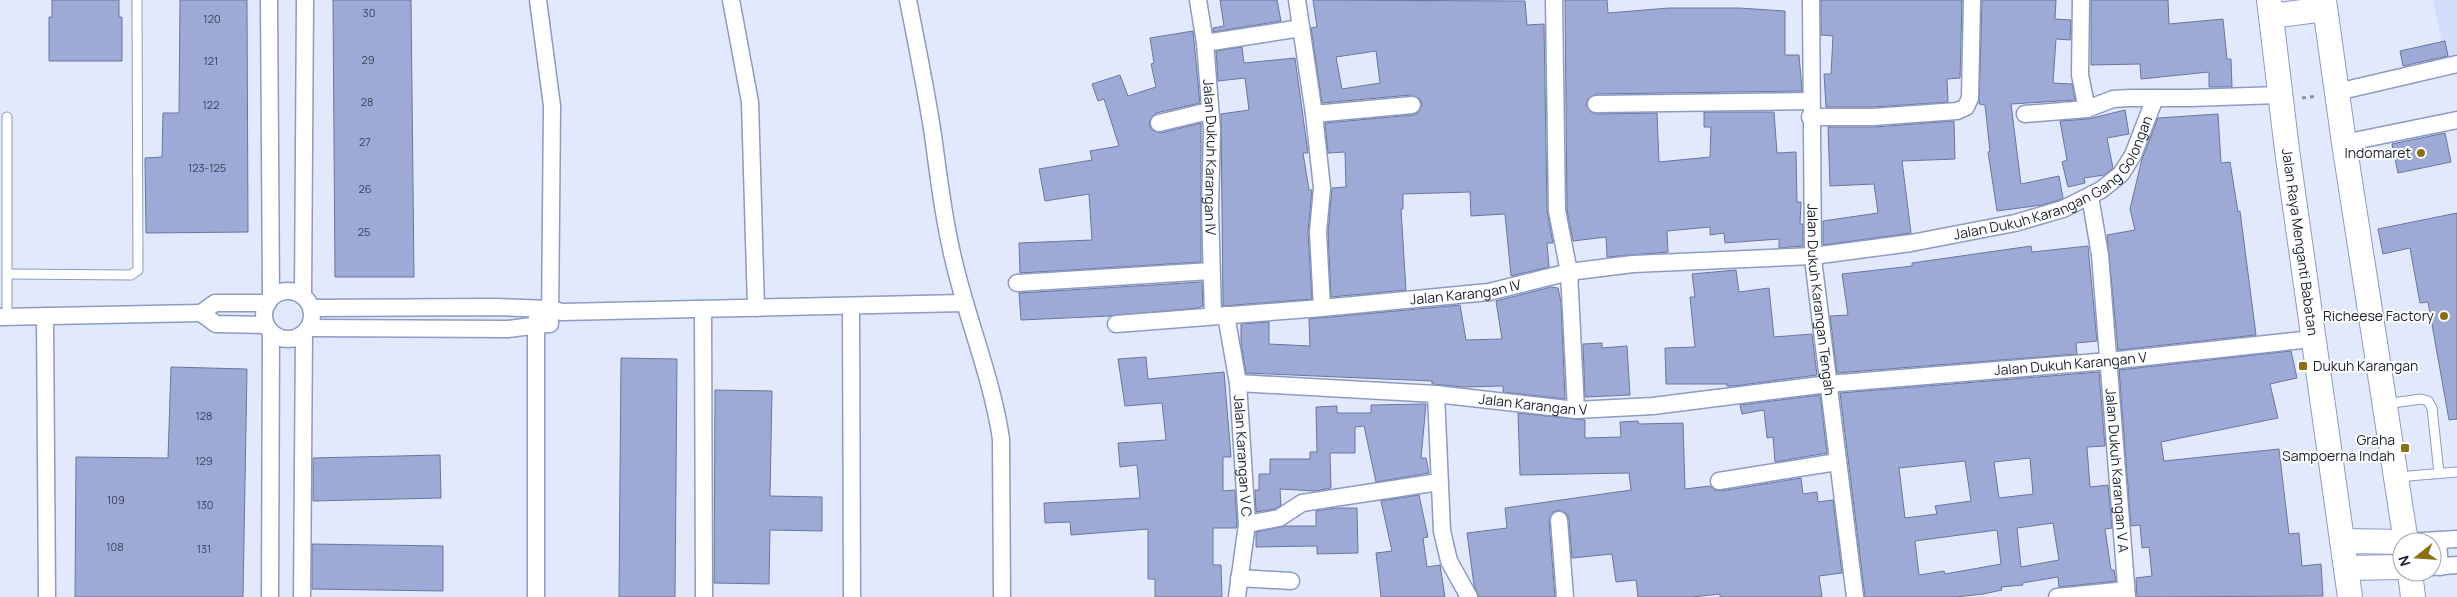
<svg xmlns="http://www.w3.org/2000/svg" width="2457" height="597" font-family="Manrope,sans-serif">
  <rect width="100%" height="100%" fill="#e3e9fc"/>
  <path fill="#d2dcfb" d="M2433,0H2457V54L2445,57Z"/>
  <g fill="#9caad5" stroke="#6a769f" fill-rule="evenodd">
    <path d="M52,0H119V17H122V61H49V17H52Z"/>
    <path d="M180,0H247L248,232L146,233L145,158L162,157L163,113H179Z"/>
    <path d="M333,0H411L414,277H335Z"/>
    <path d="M1220,0H1277L1281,21L1213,32V28L1224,26Z"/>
    <path d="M1313,0L1525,1L1527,25L1544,24L1547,211L1553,243H1547L1549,267L1511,276L1505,214L1471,216L1470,192L1403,194V209H1401L1406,290L1331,297L1328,232L1332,188L1346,187L1345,152L1328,153L1325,123L1413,115L1418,113L1422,105L1420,99L1411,95L1322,103L1311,28L1317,27ZM1376,51L1380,83L1342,89L1336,57Z"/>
    <path d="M1565,0H1607L1608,13L1669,8H1739L1785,11V55H1799L1802,91L1596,94L1588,99L1586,105L1591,112L1596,114L1657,113L1659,162L1710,157L1711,127H1704V112H1774L1777,153L1796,152L1797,202H1801L1800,224H1803V246L1779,248V239L1725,243L1724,233L1710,235V227L1667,231L1668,252L1607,257L1606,237L1573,241L1567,210Z"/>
    <path d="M1821,0H1962L1960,78L1947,79L1948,102L1873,107H1826L1824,74H1831L1833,36L1821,35Z"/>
    <path d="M1982,0H2056L2055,19L2071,20L2070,40L2056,39L2053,83L2072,84L2075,100L2011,104L2021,184L2059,176L2063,198L2059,200L2042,205L1997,211L1988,152L1990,151L1985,105L1979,104Z"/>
    <path d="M2091,0H2168L2169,24L2223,19L2227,59H2231L2232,87H2209V72L2141,79L2140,64L2091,65Z"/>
    <path d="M1193,31L1200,103L1156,113L1150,120L1149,125L1152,130L1161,133L1201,123V262L1020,273L1019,243L1092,240L1089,194L1045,201L1039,169L1092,160L1090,151L1119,146L1104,99L1098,101L1092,84L1120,75L1128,96L1156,87L1151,64L1154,63L1150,38Z"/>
    <path d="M2445,41L2448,56L2403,66L2400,51Z"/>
    <path d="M1242,47L1244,63L1295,58L1308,153H1303L1309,190H1312L1308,232L1312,299L1223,306L1221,114L1249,110L1245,78L1218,81L1216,51Z"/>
    <path d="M2125,110L2129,134L2107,138L2113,168L2104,175L2084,178L2085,183L2068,187L2062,162L2067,160L2060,121L2088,119Z"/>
    <path d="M2218,114L2221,163L2230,162L2238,212L2240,211L2256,335L2118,350L2107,235L2135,230L2130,209L2142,159L2158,118Z"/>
    <path d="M1954,121L1955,159L1902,161L1911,233L1823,245V221L1878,213L1874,184L1830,186L1828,127H1874Z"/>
    <path d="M2445,133L2451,162L2398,173L2392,144Z"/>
    <path d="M2457,213V419L2449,420L2428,302L2420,303L2410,248L2383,254L2378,229Z"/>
    <path d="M2031,246L2032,252L2088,246L2097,341L2076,343L2077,354L1837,373L1830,316L1848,315L1842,274L1912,266V263Z"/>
    <path d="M1736,270L1739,292L1769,288L1774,337L1812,334L1817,375L1734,386H1727V384H1666L1665,348L1695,347L1690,297H1695L1692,274Z"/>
    <path d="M1202,282L1203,306L1198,308L1110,316L1021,320L1019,293Z"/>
    <path d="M1551,287L1558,288L1561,302L1565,399L1503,392V386L1464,387L1432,384V381L1246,373L1241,342V324L1269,322V344L1310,346L1309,319L1460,305L1466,340L1502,339L1496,301Z"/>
    <path d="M1602,343V348L1627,346L1630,395L1585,397L1583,344Z"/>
    <path d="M2291,351L2297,378L2270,384L2278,418L2161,442L2164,461L2279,449L2289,534L2299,533L2302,566L2321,564L2323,596L2137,597L2136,578L2152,576L2149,547L2142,548L2140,525L2131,526L2119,370Z"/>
    <path d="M1146,357L1148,379L1224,372L1231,457H1223V491L1235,490L1237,524L1236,528H1213V565H1221L1222,597H1155V579H1148V529L1071,535L1070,522L1045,523L1044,503L1140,498L1137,465L1120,467L1118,443L1166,440L1162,403L1125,406L1118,359Z"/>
    <path d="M621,358L677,359L675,597H619Z"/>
    <path d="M171,367L247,369L243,597H75L76,457L168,458Z"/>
    <path d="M2099,372L2105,446L2087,447L2090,487L2108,485L2112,528L2105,529L2111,570H2114L2116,581L2059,587L2058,577L2022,583L2023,585L2001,587L2002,590L1983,594L1955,597H1865L1840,393ZM2030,458L2033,494L1999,498L1994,462ZM1965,461L1971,501L1935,506L1937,514L1905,518L1899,468ZM2053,523L2059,560L2021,567L2017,528ZM1997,530L2001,564L1945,574L1944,571L1919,575L1915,541Z"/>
    <path d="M715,390L772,391L770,496L822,497V531L770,530L769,584L714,583Z"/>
    <path d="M1820,395L1827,453L1775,462L1773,437L1767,438L1764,410L1742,414L1740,405Z"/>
    <path d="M1426,404L1421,458H1426L1429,473L1376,482L1364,426L1355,427V453H1330L1331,488L1316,491L1280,489L1281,505L1275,509L1256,512L1255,490H1259V474H1270V459H1310V452H1317L1316,407L1337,406V413H1371V405Z"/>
    <path d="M1518,413L1585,420V438L1621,437L1620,422L1638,421L1639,424L1683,423L1685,489L1710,486L1715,490L1721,491L1801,478L1803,494L1817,492L1818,502L1833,500L1842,573L1819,576L1822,597H1720V594L1692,597H1638L1636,580L1616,582L1612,554L1572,558L1569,519L1567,514L1559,510L1553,512L1549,521L1555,597H1479L1474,585L1467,533L1507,528L1505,508L1631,490L1629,473L1520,475Z"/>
    <path d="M440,455L441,498L313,501V458Z"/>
    <path d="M1419,495L1428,537L1423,538L1427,567L1440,565L1445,597H1381L1376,553L1392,551L1381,501Z"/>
    <path d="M1336,508H1357L1358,553L1317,554V546L1256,547V532L1285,526H1316V511Z"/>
    <path d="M312,544L443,546V591L312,589Z"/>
  </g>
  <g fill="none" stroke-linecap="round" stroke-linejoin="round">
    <defs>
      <g id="lane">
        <path d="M7,117V317"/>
        <path d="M7,274L131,275L138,270L137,0"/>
        <path d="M2385,404L2421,399L2428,401L2432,408L2439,473"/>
        <path d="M2397,477L2457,472"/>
      </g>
      <g id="street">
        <path d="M269,0L271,298"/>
        <path d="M538,0L552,106L550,324"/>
        <path d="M731,0L750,102L756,308"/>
        <path d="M908,0C917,45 926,90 933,135C938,171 942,208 950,244C963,310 991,372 1001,439L1002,597"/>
        <path id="s1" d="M1198,0L1205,43L1212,130L1210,209L1213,315"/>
        <path d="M1297,0L1314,114L1322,188L1318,232L1322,308"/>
        <path d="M1554,0L1557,211L1569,272L1576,410"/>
        <path id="s2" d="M1811,0L1813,259L1855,597"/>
        <path d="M2081,0L2080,75L2087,109"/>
        <path d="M1205,43L1301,28"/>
        <path d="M2337,92L2457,64"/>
        <path d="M1596,104L1810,101"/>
        <path d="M1314,114L1412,105"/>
        <path d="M2025,114L2087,109L2113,99L2130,98H2190L2279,95"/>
        <path d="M1810,117H1873L1957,111L1966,107L1970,98L1972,0"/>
        <path d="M1159,123L1209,111"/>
        <path d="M2344,143L2457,120"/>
        <path id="s3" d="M2090,196L2100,255L2127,597"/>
        <path d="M1017,283L1211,271"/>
        <circle cx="288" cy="315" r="24"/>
        <path d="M303,296L305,0"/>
        <path d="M851,306L852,597"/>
        <path d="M311,308L495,307L551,309L562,312L963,303"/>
        <path d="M703,309L704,597"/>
        <path id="s4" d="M1226,315L1238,383L1247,524L1237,597"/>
        <path d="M45,316L47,597"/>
        <path d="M0,317L201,313"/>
        <path id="s5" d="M1116,324L1322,308L1489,292L1569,272L1633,264L1813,256L1911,243L2015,223L2063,209L2101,190L2121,174L2133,155L2155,98"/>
        <path d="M266,325L216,324L201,313L215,303H268"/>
        <path d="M308,328L508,329L547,324"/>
        <path id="s6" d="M1238,383L1436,394L1576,410L1653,406L1828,384L2109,361L2312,339"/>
        <path d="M1436,394L1442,531L1449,561L1469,597"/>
        <path d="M1719,481L1837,462"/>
        <path d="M1559,520L1565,597"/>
        <path d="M1247,524L1279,518L1302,503L1439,482"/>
        <path d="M2406,542L2457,539"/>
        <path d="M2438,542L2440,567"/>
        <path d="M2432,567L2457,565"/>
        <path d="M1239,578L1291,581"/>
        <path d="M270,597L271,332"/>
        <path d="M302,597L304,333"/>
        <path d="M536,597V326L538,309"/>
        <path d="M2057,597L2126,590"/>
      </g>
      <g id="secondary">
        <path id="s7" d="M2269,0L2287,150L2350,597"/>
        <path d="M2324,0L2344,143L2406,542L2342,541"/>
        <path d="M2271,16L2325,9"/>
        <path d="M2346,568L2402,567"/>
        <path d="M2410,572L2413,597"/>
      </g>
    </defs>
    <use href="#lane" stroke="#8c9ac4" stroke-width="11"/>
    <use href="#street" stroke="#8c9ac4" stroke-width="19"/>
    <use href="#secondary" stroke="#8c9ac4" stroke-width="26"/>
    <path stroke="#8b90a2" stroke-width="3" stroke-dasharray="4 4" stroke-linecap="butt" d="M2302,98L2318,96"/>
    <use href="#lane" stroke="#fff" stroke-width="9"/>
    <use href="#street" stroke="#fff" stroke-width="16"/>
    <use href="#secondary" stroke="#fff" stroke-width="24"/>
  </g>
  <g fill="#8b7012" stroke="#fff" stroke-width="2">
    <circle cx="2421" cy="153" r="5"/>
    <circle cx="2444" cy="316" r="5"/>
    <rect x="2298" y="361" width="10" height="10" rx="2.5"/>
    <rect x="2400" y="443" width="10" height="10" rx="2.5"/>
  </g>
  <g text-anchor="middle" stroke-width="4" stroke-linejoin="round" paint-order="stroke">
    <g font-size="11" fill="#3a4258">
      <text x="369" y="17">30</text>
      <text x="212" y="23">120</text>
      <text x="368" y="64">29</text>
      <text x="211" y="65">121</text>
      <text x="367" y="106">28</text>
      <text x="211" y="109">122</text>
      <text x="365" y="146">27</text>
      <text x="207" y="172">123-125</text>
      <text x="365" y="193">26</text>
      <text x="364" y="236">25</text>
      <text x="204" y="420">128</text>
      <text x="204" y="465">129</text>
      <text x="116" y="504">109</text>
      <text x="205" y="509">130</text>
      <text x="115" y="551">108</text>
      <text x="204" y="553">131</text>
    </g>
    <g font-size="14" fill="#1a1f2f" stroke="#fff" text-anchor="end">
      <text x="2411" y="158">Indomaret</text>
      <text x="2434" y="321">Richeese Factory</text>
      <text x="2313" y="371" text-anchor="start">Dukuh Karangan</text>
      <text x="2395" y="445">Graha<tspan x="2395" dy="16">Sampoerna Indah</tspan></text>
    </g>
    <g font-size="14" fill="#1a1f2f" stroke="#fff">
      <text dy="5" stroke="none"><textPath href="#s1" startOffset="158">Jalan Dukuh Karangan IV</textPath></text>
      <text dy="5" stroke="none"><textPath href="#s5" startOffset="966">Jalan Dukuh Karangan Gang Golongan</textPath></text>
      <text dy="5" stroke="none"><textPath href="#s7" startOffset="244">Jalan Raya Menganti Babatan</textPath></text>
      <text dy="5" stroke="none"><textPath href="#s5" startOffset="351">Jalan Karangan IV</textPath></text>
      <text dy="5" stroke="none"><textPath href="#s2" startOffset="300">Jalan Dukuh Karangan Tengah</textPath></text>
      <text dy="5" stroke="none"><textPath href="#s6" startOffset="836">Jalan Dukuh Karangan V</textPath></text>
      <text dy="5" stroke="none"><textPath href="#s6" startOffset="296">Jalan Karangan V</textPath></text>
      <text dy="5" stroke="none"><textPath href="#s4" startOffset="142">Jalan Karangan V C</textPath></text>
      <text dy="5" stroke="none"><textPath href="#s3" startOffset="276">Jalan Dukuh Karangan V A</textPath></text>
    </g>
  </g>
  <g transform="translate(2417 557) rotate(253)"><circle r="24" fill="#ffffff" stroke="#a3a5ac"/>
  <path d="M0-4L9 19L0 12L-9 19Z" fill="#8b7012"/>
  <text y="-8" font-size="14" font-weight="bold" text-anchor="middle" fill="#1a1f2f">N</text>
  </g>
</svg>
